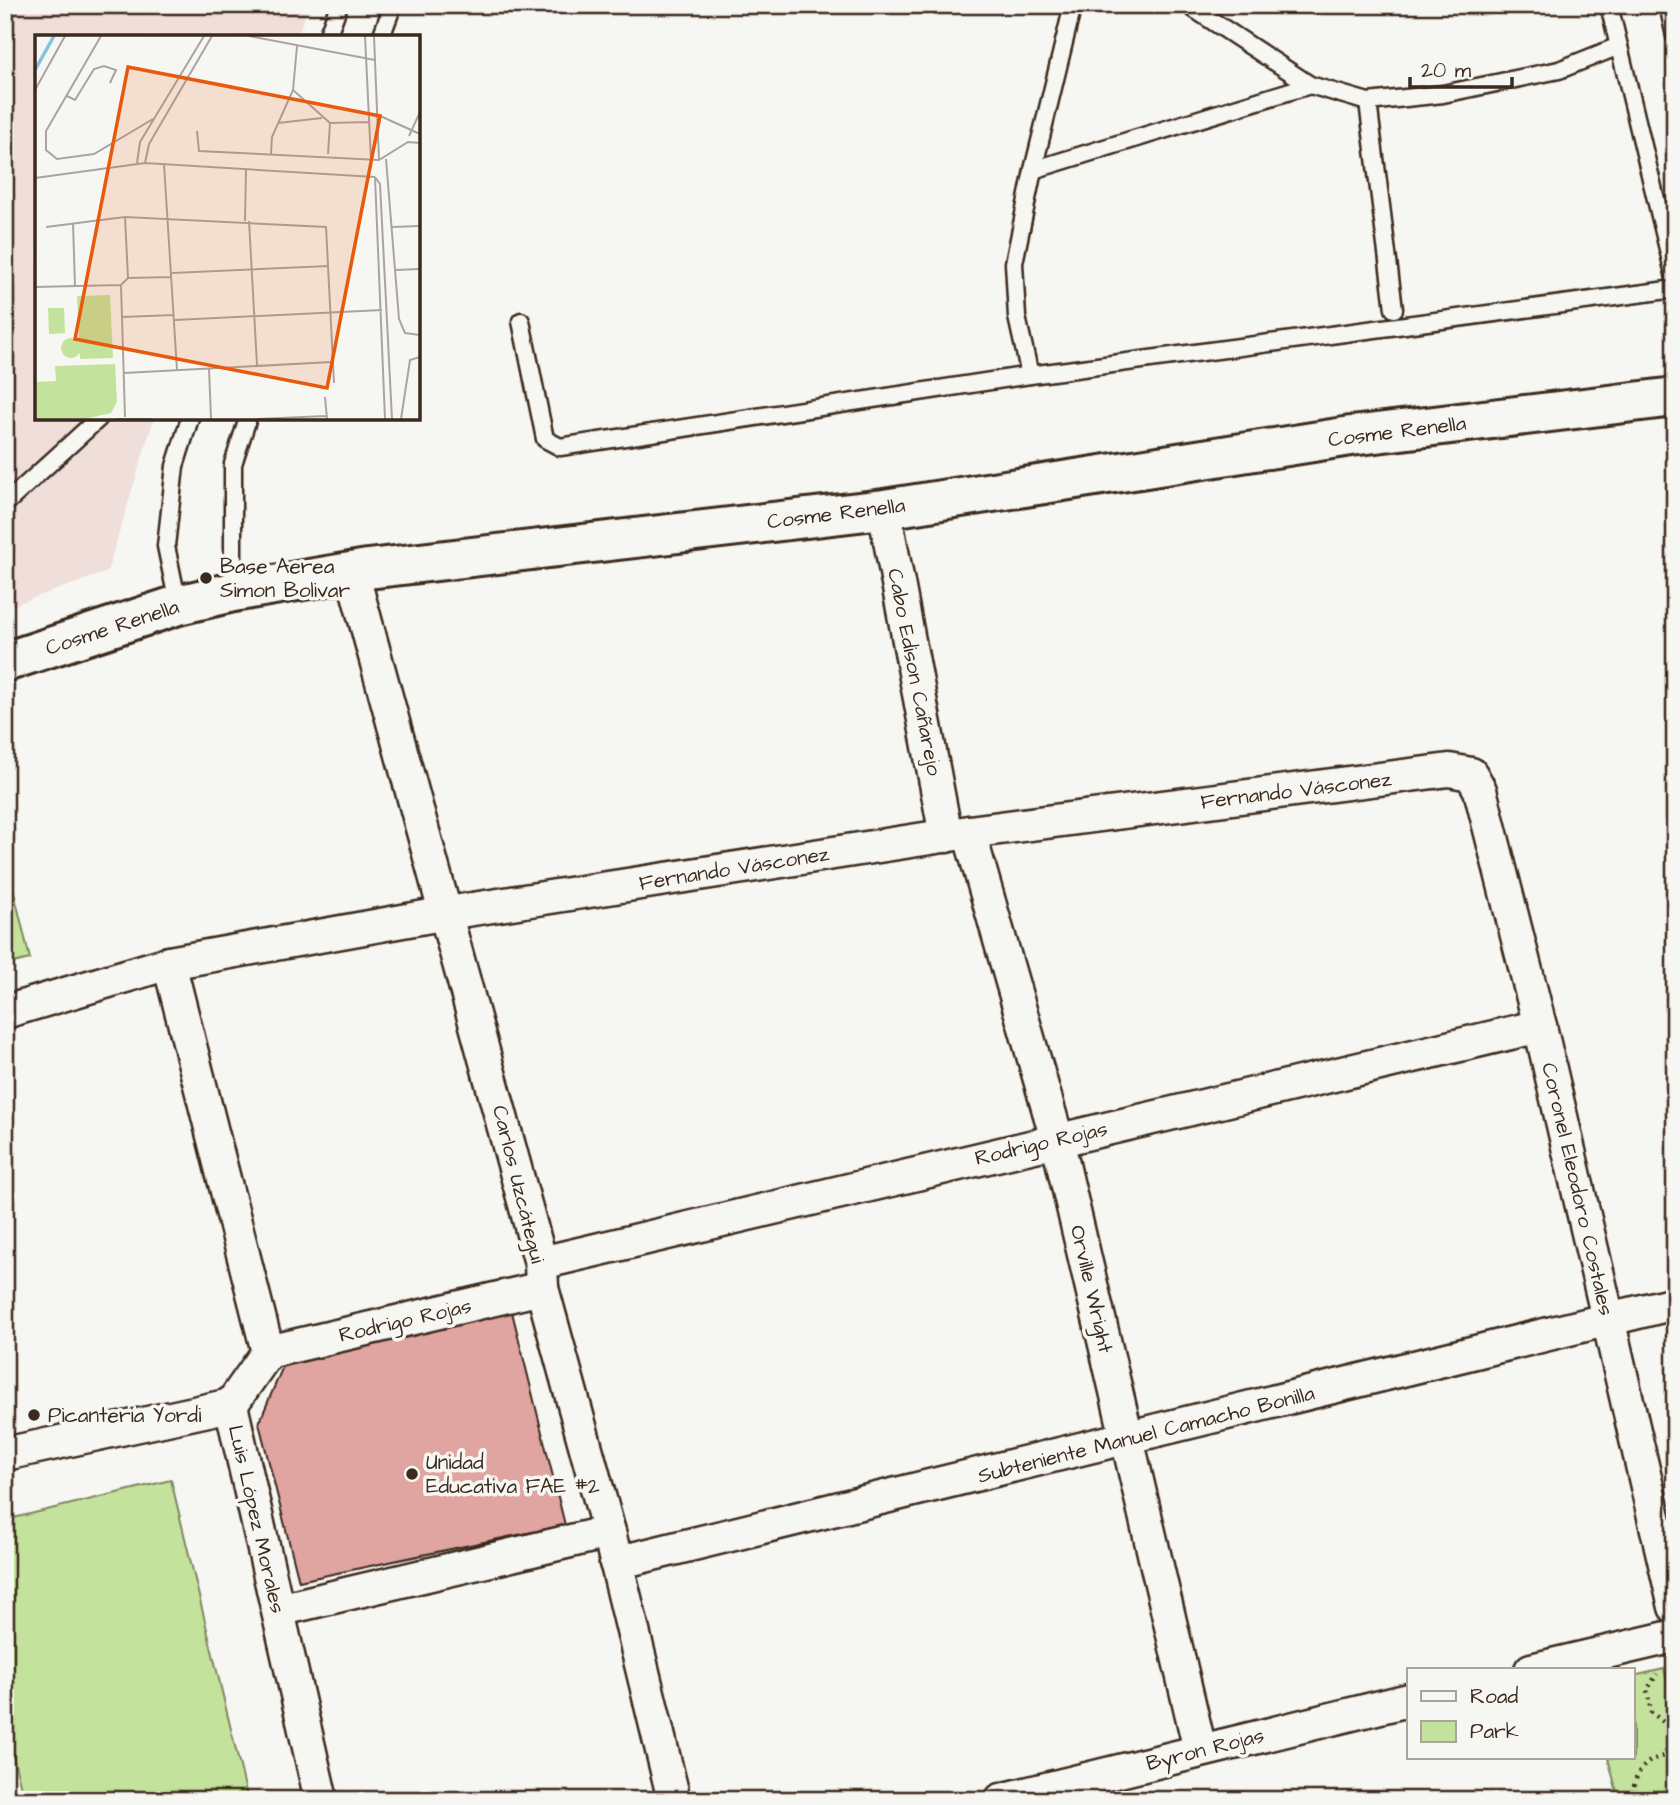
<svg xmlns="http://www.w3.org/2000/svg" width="1680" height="1805" font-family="'Architects Daughter',sans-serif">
  <rect width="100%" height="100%" fill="#f6f6f2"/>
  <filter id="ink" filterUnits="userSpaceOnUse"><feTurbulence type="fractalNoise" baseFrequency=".0143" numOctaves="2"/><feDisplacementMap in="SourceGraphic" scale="14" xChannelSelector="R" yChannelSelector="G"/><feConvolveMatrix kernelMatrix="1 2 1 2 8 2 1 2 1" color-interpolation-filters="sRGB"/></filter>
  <g filter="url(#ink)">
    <path fill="#efded9" d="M5,5H309L297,37H37V418H154L107,572L5,608Z"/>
    <g fill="#c3e39c" stroke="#7f865d" stroke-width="2">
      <path d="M5,855L30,959L5,965Z"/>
      <path d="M171,1480L248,1800H24L5,1724V1520Z"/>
      <path d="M1664,1669L1675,1711V1798L1619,1800L1608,1758H1633V1676Z"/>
    </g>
    <path fill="#e0a5a0" stroke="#3b2a1e" stroke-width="2" d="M512,1312L565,1525L299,1581L259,1423L283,1366Z"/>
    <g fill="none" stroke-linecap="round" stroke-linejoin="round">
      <defs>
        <g id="service">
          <path d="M1188,5L1310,85L1368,102L1443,94L1559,70L1619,46"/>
          <path d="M1609,5L1675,278"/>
          <path d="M1668,5L1675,36"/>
          <path d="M327,37L339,5"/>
          <path d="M381,37L393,5"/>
          <path d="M1368,102L1394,309"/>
          <path d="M1033,170L1310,85"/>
          <path d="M521,321L545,439L560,447L1030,375L1675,289"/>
          <path d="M1030,375L1017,317L1014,263L1033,170L1073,5"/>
          <path d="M5,504L99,418"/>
          <path d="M233,592V464L248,418"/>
          <path d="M178,604L166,546L175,466L190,418"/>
        </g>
        <g id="minor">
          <path d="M884,509L946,836"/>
          <path d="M352,572L541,1263L542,1288L609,1532L674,1800"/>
          <path d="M969,832L1057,1139L1200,1750"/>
          <path d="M169,963L268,1352L231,1405L321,1800"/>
          <path d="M5,1012L169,963L447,913L969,832L1449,770L1471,774L1480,790L1540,1026L1675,1607"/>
          <path d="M541,1263L1540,1026"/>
          <path d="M268,1352L542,1288"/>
          <path d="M5,1454L231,1405"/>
          <path d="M616,1563L1675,1303"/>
          <path d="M278,1610L609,1532"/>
          <path d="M1531,1670L1675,1636"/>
          <path d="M1001,1800L1409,1700"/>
        </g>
        <path id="tertiary" d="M5,662L178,605L233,592L368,569L884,509L1351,436L1675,397"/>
      </defs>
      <use href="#service" stroke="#3b2a1e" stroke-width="21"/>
      <use href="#minor" stroke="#3b2a1e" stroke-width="37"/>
      <use href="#tertiary" stroke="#3b2a1e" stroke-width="44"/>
      <path stroke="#3b2a1e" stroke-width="4.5" stroke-dasharray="2 5" stroke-linecap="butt" d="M1634,1800C1631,1779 1642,1760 1664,1756L1671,1743L1668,1726L1651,1712L1647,1690L1657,1674"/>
      <use href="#service" stroke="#f6f6f2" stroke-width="16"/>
      <use href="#minor" stroke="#f6f6f2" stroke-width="32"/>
      <use href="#tertiary" stroke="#f6f6f2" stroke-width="38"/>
    </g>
  </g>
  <g fill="#3b2a1e" stroke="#f6f6f2" stroke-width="2.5">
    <circle cx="206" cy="578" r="7"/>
    <circle cx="34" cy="1415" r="7"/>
    <circle cx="412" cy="1474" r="7"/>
  </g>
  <g text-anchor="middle" stroke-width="7" stroke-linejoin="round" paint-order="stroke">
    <g font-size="21" fill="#3b2a1e" stroke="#f6f6f2">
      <text transform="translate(1397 431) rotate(-7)" y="7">Cosme Renella</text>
      <text transform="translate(836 513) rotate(-7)" y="7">Cosme Renella</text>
      <text transform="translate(112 627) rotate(-18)" y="7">Cosme Renella</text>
      <text transform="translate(915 672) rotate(79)" y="7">Cabo Edison Cañarejo</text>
      <text transform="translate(1296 790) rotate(-7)" y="7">Fernando Vásconez</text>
      <text transform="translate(734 868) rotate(-9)" y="7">Fernando Vásconez</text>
      <text transform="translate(1041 1143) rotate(-13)" y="7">Rodrigo Rojas</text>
      <text transform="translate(519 1184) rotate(76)" y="7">Carlos Uzcátegui</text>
      <text transform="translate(1578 1189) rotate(77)" y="7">Coronel Eleodoro Costales</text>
      <text transform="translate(1092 1289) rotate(77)" y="7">Orville Wright</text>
      <text transform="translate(405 1320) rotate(-13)" y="7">Rodrigo Rojas</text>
      <text transform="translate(1146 1434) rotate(-14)" y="7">Subteniente Manuel Camacho Bonilla</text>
      <text transform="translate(257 1519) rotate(77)" y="7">Luis López Morales</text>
      <text transform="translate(1205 1749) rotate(-14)" y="7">Byron Rojas</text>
    </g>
    <g font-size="21" fill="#3b2a1e" stroke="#f6f6f2" text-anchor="start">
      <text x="220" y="573">Base Aerea<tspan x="220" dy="24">Simon Bolivar</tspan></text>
      <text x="48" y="1422">Picanteria Yordi</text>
      <text x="426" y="1469">Unidad<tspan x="426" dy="24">Educativa FAE #2</tspan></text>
    </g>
  </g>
  <g transform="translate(35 35)">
    <rect width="385" height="385" fill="#f6f6f2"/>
    <path d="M75,260L78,323L45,324L42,261ZM13,273H29L30,298L14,299ZM26 313a10 10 0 1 1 20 0a10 10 0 1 1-20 0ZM80,329L82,367L76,378L54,383L1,384L0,347L21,346L20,331Z" fill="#c3e39c"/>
    <path fill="none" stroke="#82c2e3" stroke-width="3.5" d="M0,35L19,1"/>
    <path fill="none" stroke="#aba49d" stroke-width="2" d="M66,1L11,96V115L22,124L59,119L118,84M214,1L340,25M330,1L336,125M339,1L344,125M0,55L30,1M258,55L295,88L335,87M32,61L40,65L59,34L69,31L81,35L75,48M343,80L385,99M243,88L287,83M162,96L164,116L344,125L373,107L385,108M374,101L385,77M236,119L237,102L258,55L262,11M293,119L295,88M351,124L364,284L370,298L385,300M102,128L105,107L169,1M110,128L114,109L177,1M129,129L142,335M340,142L345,149L357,384M340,142L350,384M0,143L110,128L340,142M90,182L93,243L86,250L90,382M210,186L211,135M214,186L222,330M38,188L40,251M11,192L90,182L291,192L299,348M357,192L385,191M361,235L385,234M137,238L294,231M93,243L137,242M0,252L86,250M87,282L139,280M140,285L347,275M174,333L176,384M89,338L297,327M290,362L292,384M81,384H116M222,384L291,381M366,384L375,325L385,322"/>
    <path fill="#e8590c" fill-opacity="0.15" stroke="#e8590c" stroke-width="3.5" d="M93,32L345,81L292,353L40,304Z"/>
    <rect width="385" height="385" fill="none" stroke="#3b2a1e" stroke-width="3.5"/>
  </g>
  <rect width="1680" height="1805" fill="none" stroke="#f6f6f2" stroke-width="28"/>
  <rect x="14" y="14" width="1652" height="1777" fill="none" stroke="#3b2a1e" stroke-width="2.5" filter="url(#ink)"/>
  <rect x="1407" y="1668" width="228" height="91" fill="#f6f6f2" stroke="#aba49d" stroke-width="2"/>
  <rect x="1421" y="1691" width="35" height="10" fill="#f6f6f2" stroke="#aba49d" stroke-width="2"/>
  <text x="1470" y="1703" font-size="21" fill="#3b2a1e">Road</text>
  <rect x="1421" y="1721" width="35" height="21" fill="#c3e39c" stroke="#aba49d" stroke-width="2"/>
  <text x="1470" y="1738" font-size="21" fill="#3b2a1e">Park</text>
  <path d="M1410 77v10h102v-10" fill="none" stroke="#3b2a1e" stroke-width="3.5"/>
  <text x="1421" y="77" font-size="21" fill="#3b2a1e" stroke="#f6f6f2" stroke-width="5" paint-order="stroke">20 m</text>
</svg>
